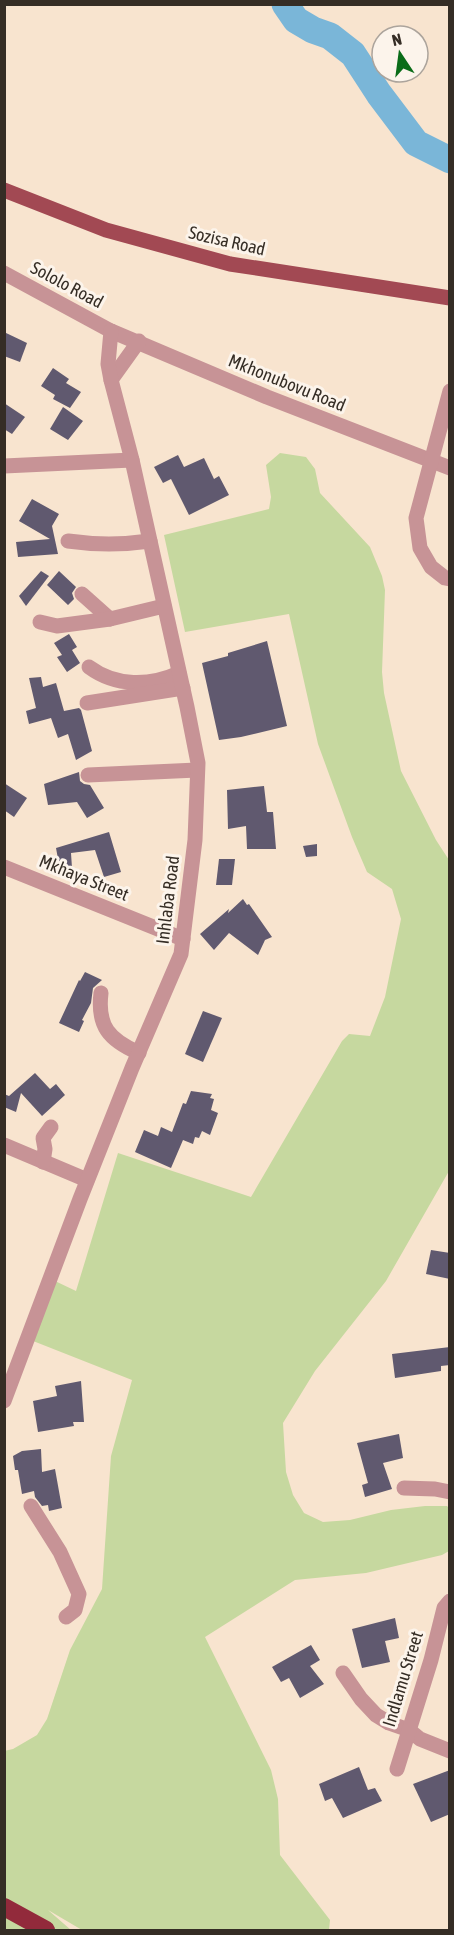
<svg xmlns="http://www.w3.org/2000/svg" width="454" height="1935" font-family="'Asap Condensed',sans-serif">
  <rect width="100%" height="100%" fill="#f8e4cf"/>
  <path fill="#c6d89f" d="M280,453L306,457L315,469L320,493L370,547L382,576L385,590L382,672L384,693L401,771L436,840L449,860V1171L386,1281L315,1371L283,1423L286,1472L293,1495L304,1513L323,1522L350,1520L391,1510L425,1506H447L449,1508V1551L442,1555L366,1573L295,1580L205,1637L271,1770L278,1799L280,1855L330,1920L329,1930H82L48,1910L71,1930H5L4,1751L13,1749L37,1735L47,1719L70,1650L102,1589L111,1456L132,1380L28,1339L55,1281L76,1291L118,1153L251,1197L342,1041L349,1034L370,1036L385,997L401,919L392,889L367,872L352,837L318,744L289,614L185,632L164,535L269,509L271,497L266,465Z"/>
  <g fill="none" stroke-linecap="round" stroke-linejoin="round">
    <path stroke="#7ab6d8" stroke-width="27" d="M285,4L296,20L313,30L330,36L353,54L379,94L416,143L450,160"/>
  </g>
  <g fill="#60596f">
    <path d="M4,332L27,343L20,362L4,356Z"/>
    <path d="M53,368L69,379L66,383L81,392L70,408L53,399L55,395L41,386Z"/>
    <path d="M4,403L25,417L12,434L4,429Z"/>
    <path d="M63,407L83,421L68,440L50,429Z"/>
    <path d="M178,455L184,467L204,458L214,479L219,476L229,495L189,515L171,479L163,483L154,467Z"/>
    <path d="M32,499L59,514L52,526L58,554L18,557L16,542L50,539L19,521Z"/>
    <path d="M41,571L49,576L26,606L19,596Z"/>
    <path d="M59,571L76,587L72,593L74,599L68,605L47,585Z"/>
    <path d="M69,634L77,647L72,650L80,663L67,672L57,657L62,655L54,643Z"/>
    <path d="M267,641L287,726L241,737L219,740L202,663L228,656V653Z"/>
    <path d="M41,677L43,687L56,683L64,711L79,708L81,710L92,751L76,760L68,734L58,738L51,718L29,724L26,711L36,708L29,678Z"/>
    <path d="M79,772L80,781L84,784L90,785L104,808L87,818L77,802L48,805L44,784Z"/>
    <path d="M4,783L27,798L14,817L4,810Z"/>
    <path d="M264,786L267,812H273L276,849H247L246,826L228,829L227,790Z"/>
    <path d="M109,832L121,872L104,877L95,850L71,853L72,868L60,870L56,848Z"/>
    <path d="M317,844V856L306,857L303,846Z"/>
    <path d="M219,859H235L232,885H216Z"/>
    <path d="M243,899L247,905L249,904L272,937L265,940L258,955L229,933L214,950L200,934L229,909L228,913Z"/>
    <path d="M85,972L102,980L93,988L91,1003L82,1020L84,1021L79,1032L59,1023L79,980L80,981Z"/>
    <path d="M203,1011L222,1018L203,1062L185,1054Z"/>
    <path d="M35,1073L50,1089L56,1084L65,1095L42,1116L21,1093L16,1112L4,1107V1094L9,1096Z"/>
    <path d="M191,1091L212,1094L210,1098L214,1099L211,1110L218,1113L210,1135L202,1131L199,1138L195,1137L193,1144L183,1140L171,1168L135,1152L144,1130L158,1136L161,1127L172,1132L183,1103L186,1104Z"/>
    <path d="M431,1250L450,1253V1279L426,1274Z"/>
    <path d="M450,1347V1365L441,1366V1371L395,1378L392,1354Z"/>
    <path d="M81,1381L84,1422H73L74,1426L38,1432L33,1401L57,1396L55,1386Z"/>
    <path d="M399,1434L403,1458L383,1463L392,1489L365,1497L362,1485L368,1483L357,1443Z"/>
    <path d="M41,1449L42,1472L55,1469L62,1508L49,1511L48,1505L42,1506L35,1497L34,1491L22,1494L18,1470H15L13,1456L22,1451Z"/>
    <path d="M395,1618L399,1638L385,1641L390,1662L362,1668L352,1629Z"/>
    <path d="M311,1645L320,1660L310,1666L324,1684L300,1698L289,1678L281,1682L272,1667Z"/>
    <path d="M359,1767L368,1790L375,1788L382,1801L343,1818L332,1798L325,1801L319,1784Z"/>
    <path d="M450,1770V1814L431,1822L413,1784Z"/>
  </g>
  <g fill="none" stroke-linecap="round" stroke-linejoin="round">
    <g stroke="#c79396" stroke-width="15">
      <path d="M4,273L111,331L267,397L450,468"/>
      <path d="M111,380L139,341"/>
      <path d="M450,391L416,518L420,548L431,567L445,578L450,579"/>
      <path d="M4,466L132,460"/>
      <path d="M68,541C96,545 122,545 150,541"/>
      <path d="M82,594L110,619"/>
      <path d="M40,622L57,626L110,619L164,606"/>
      <path d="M89,667C116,687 150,686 179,673"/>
      <path d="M87,703L183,688"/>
      <path d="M88,775L197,770"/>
      <path d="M4,867L183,939"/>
      <path d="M101,993C97,1026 109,1040 139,1053"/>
      <path d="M4,1145L87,1180"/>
      <path d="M43,1162L45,1149L43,1138L51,1127"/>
      <path d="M4,1401L80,1199L132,1068L181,954L195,840L198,763L187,707L132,460L111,380L108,364L111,331"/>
      <path d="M404,1488L435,1489L450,1492"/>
      <path d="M31,1506L60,1552L79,1594L75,1610L66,1617"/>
      <path d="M343,1673L361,1699L376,1715L389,1723L409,1730L420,1739L450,1751"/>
      <path d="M397,1769L431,1660L444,1608L450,1601"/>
    </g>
    <path stroke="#a24953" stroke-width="15" d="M4,190L106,230L230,264L450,298"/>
    <path stroke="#922a3b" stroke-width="18" d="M4,1907L46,1930"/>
  </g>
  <g text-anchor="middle" stroke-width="6" stroke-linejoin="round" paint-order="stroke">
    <g font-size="18" fill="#352d25" stroke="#fcf4eb">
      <text transform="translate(227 241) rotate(13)" y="6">Sozisa Road</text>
      <text transform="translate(67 285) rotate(28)" y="6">Sololo Road</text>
      <text transform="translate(287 383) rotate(22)" y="6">Mkhonubovu Road</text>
      <text transform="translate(84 878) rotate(22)" y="6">Mkhaya Street</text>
      <text transform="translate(168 900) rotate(-83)" y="6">Inhlaba Road</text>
      <text transform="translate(403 1679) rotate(-73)" y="6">Indlamu Street</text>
    </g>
  </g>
  <rect width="454" height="1935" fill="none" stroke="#352d25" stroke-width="12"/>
  <g transform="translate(400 54) rotate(347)"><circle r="28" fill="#fcf4eb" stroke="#aca49c" stroke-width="1.5"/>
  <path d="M0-4.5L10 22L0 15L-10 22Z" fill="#0a6c18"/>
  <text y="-9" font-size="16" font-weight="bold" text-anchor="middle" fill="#352d25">N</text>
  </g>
</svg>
